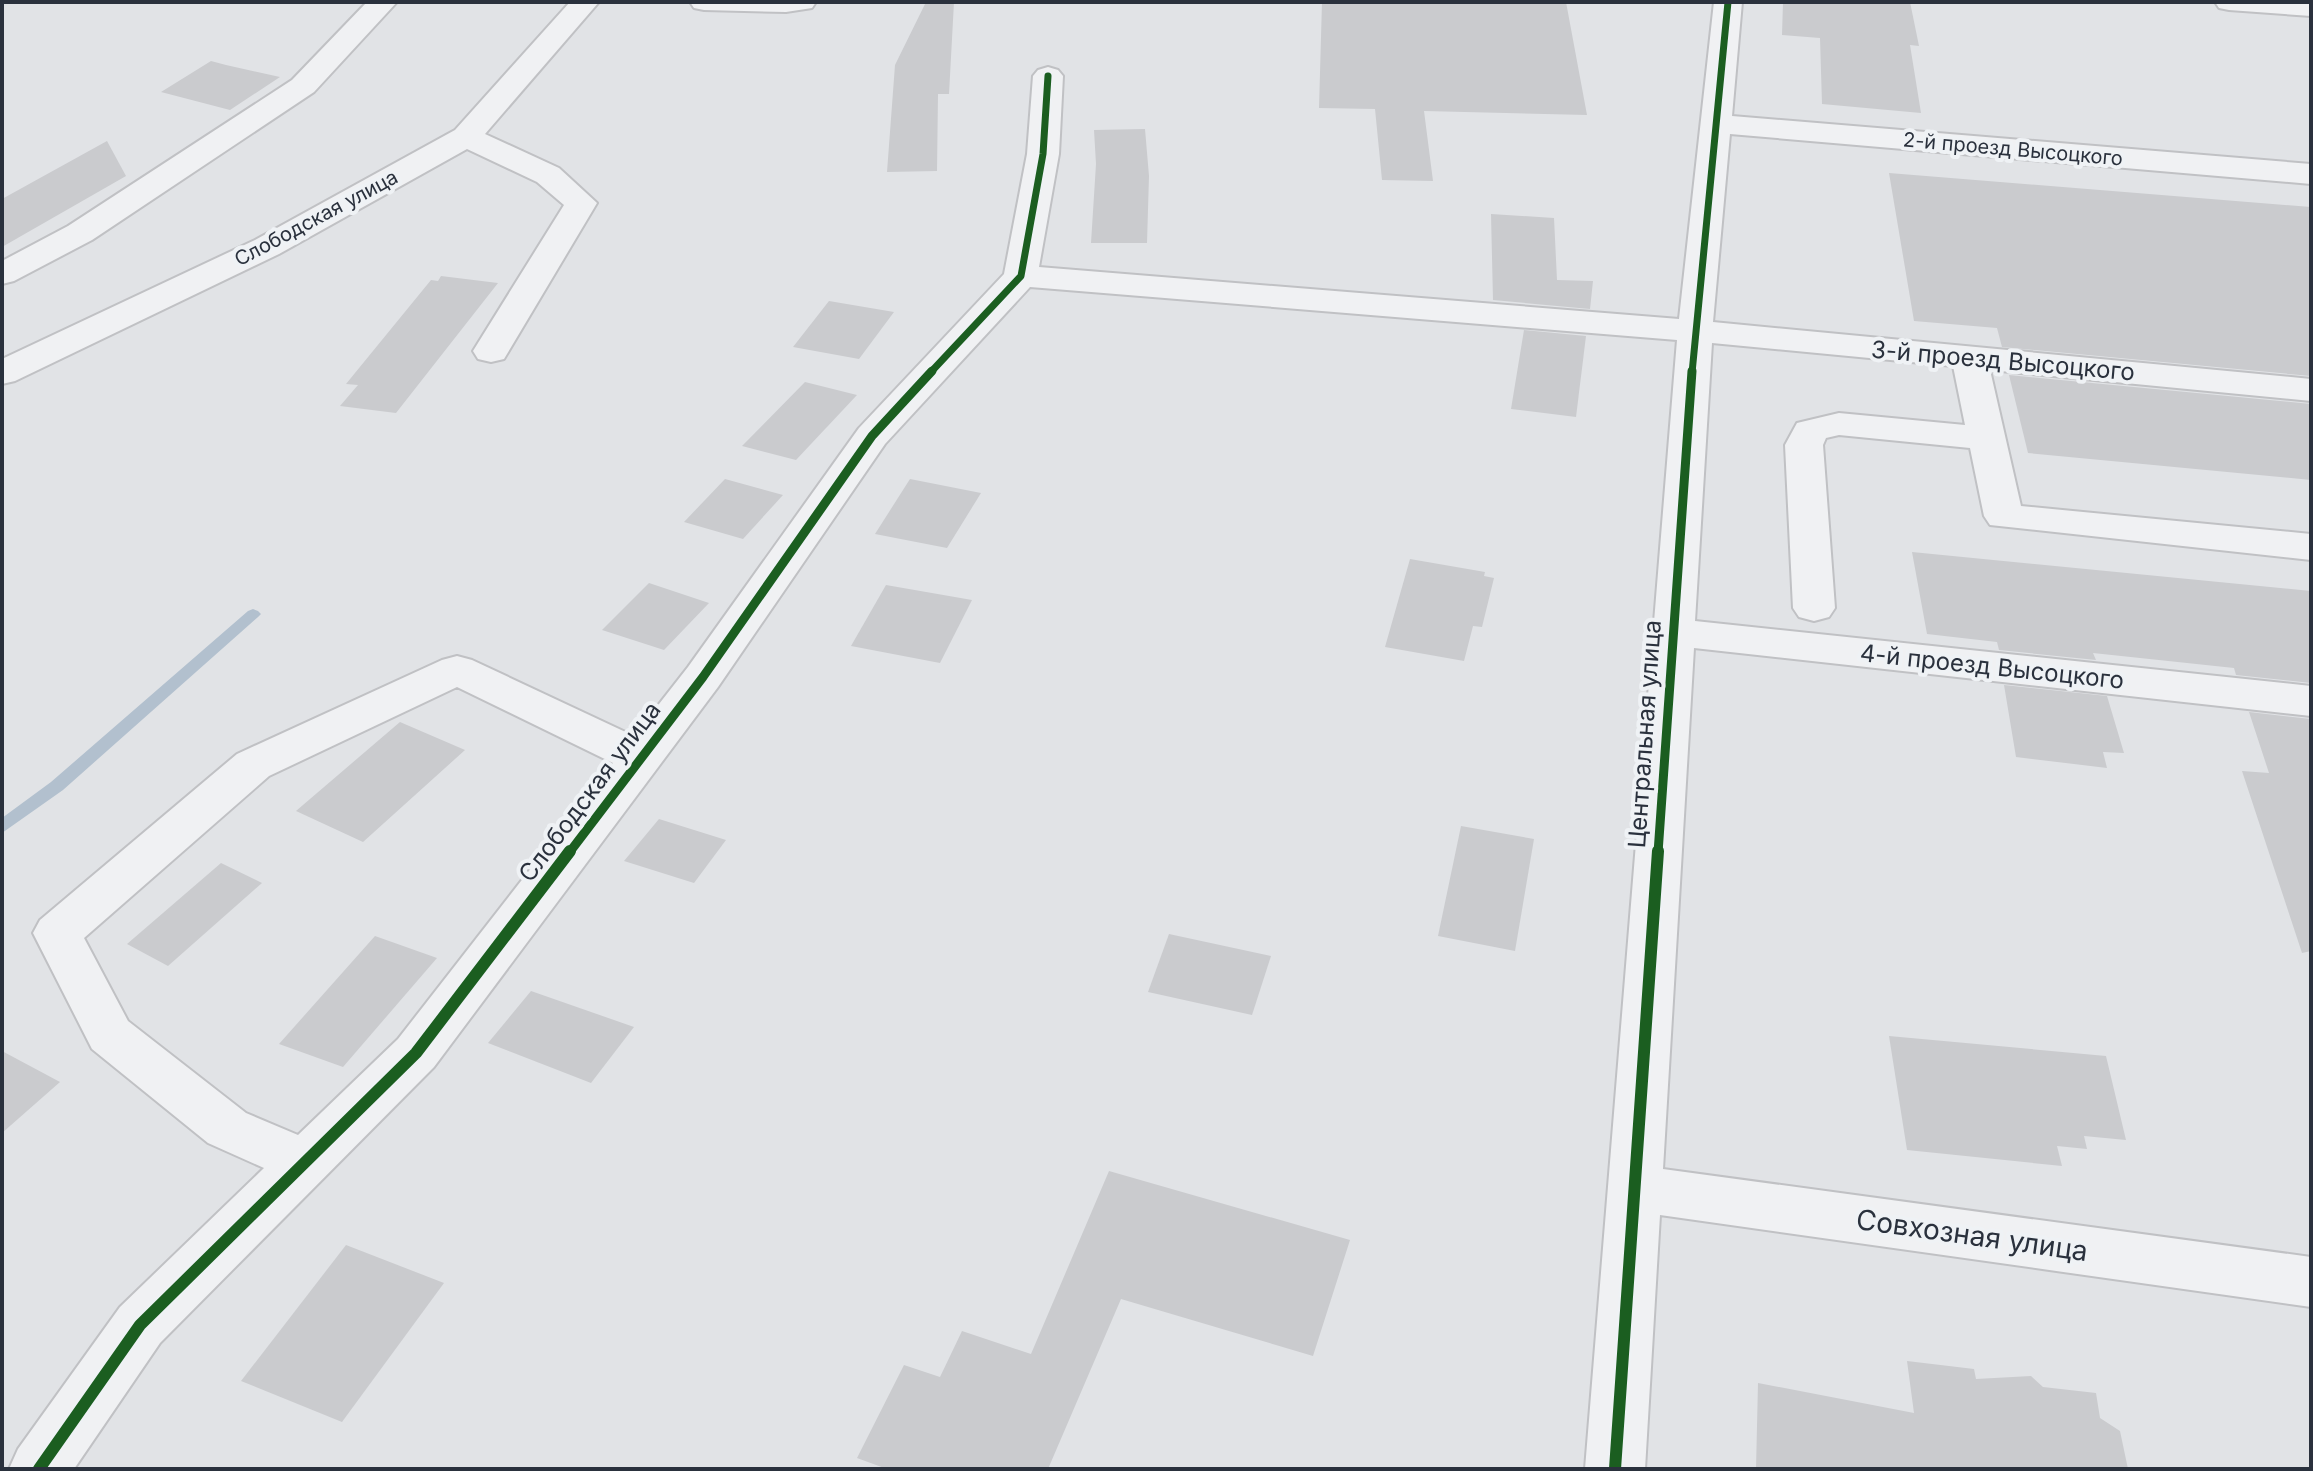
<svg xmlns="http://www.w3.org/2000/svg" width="2313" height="1471" font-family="Inter,sans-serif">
  <rect width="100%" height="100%" fill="#e1e3e6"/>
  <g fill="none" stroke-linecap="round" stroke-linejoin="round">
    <path fill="#b2c0ce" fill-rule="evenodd" d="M253,609L258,611L261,614L258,617L63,790L2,833V818L51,782L248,611Z"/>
  </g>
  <g fill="#cacbce">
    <path d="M926,2H954L949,94H938L937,171L887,172L895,65Z"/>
    <path d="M1322,2H1566L1587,115L1424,111L1433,181L1382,180L1375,109L1319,108Z"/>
    <path d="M1783,2H1910L1919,46L1910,45L1921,113L1822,104L1820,38L1782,35Z"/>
    <path d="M211,61L226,65L280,77L230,110L161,92Z"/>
    <path d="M1145,129L1149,176L1147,243H1091L1096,164L1094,130Z"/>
    <path d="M107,141L126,176L2,247V199Z"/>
    <path d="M1889,173L2311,207V376L2002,347L1997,328L1914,321Z"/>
    <path d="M1491,214L1554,218L1557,280L1593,281L1590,309L1493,300Z"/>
    <path d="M441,276L498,283L396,413L340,406L358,385L346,384L431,280L438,281Z"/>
    <path d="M829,301L894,312L859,359L793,347Z"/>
    <path d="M1524,330L1586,336L1576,417L1511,409Z"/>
    <path d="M2009,375L2311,404V480L2028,453Z"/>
    <path d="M805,382L857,395L796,460L742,446Z"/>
    <path d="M725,479L783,495L743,539L684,522Z"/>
    <path d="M910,479L981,493L947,548L875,534Z"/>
    <path d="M1912,552L2311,591V683L2236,675L2234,668L2093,653L2096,660L1999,650L1997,642L1927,634Z"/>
    <path d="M1410,559L1485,572L1484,576L1494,578L1482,627L1473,626L1464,661L1385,647Z"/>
    <path d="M649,583L709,603L664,650L602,630Z"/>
    <path d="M886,585L972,600L940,663L851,646Z"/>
    <path d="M2004,685L2107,696L2124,753L2103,752L2107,768L2016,757Z"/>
    <path d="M2249,712L2311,719V951L2302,953L2242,771L2269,773Z"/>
    <path d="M400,722L465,750L363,842L296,811Z"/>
    <path d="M659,819L726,840L694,883L624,861Z"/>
    <path d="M1461,826L1534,839L1515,951L1438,936Z"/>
    <path d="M221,863L262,883L168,966L127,944Z"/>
    <path d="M1169,934L1271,956L1252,1015L1148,992Z"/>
    <path d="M375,936L437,958L343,1067L279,1044Z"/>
    <path d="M531,991L634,1027L591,1083L488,1043Z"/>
    <path d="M1889,1036L2106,1056L2126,1140L2084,1136L2087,1149L2057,1146L2062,1166L1907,1150Z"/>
    <path d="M2,1051L60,1082L2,1133Z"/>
    <path d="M1109,1171L1350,1240L1313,1356L1121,1299L1048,1469H887L857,1458L904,1365L940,1377L962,1331L1031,1354Z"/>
    <path d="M346,1245L444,1283L342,1422L241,1381Z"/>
    <path d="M1907,1361L1974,1369L1976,1379L2031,1376L2043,1387L2096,1393L2100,1418L2120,1431L2128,1469H1756L1758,1383L1914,1413Z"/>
  </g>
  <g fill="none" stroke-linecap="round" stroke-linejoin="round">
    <defs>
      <g id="minor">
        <path d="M367,2H397L314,92L92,240L14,281L2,284V261L68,226L292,80Z"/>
        <path d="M570,2H599L485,134L559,168L597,203L504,359L491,362L478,359L473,351L564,205L537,182L467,149L279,254L15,381L2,384V359L255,240L455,130Z"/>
        <path d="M690,2H816L812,8L786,12L704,10L694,8Z"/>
        <path d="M1714,2H1742L1732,116L2311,164V184L1730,134L1713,322L2311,379V401L1990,370L2021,506L2311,534V560L1990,525L1984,516L1970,448L1839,435L1826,438L1823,445L1835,608L1829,617L1814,621L1799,617L1793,608L1785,445L1797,423L1839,413L1965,425L1953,366L1712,343L1695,621L2311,686V716L1694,648L1663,1169L2311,1257V1307L1660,1215L1645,1469H1585L1677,340L1030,287L885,444L718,687L434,1067L160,1343L74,1469H9L18,1449L120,1307L264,1168L208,1143L92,1049L33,933L40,920L237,754L442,660L457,656L472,660L634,736L688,667L859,428L1004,274L1027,154L1033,76L1038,70L1048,67L1058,70L1063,76L1059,154L1039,267L1679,319ZM457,687L613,763L398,1039L298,1135L246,1113L128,1021L84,938L269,776Z"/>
        <path d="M2215,2H2311V16L2229,10L2219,8Z"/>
      </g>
    </defs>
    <use href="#minor" stroke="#c0c1c4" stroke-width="4"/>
    <use href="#minor" fill="#f0f1f3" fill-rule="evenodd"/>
    <defs>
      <g id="cycleway-far2">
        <path d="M930,373L1021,276L1043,154L1048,76"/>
        <path d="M1692,373L1728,2"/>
      </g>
      <g id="cycleway-far1">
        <path d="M569,853L703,677L872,436L932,371"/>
        <path d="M1658,853L1692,371"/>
      </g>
      <g id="cycleway">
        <path d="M39,1469L140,1325L416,1053L570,851"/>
        <path d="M1615,1469L1658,851"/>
      </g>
    </defs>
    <use href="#cycleway-far2" stroke="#eff2f5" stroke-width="11"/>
    <use href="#cycleway-far1" stroke="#eff2f5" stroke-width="14"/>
    <use href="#cycleway" stroke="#eff2f5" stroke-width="17"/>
    <use href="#cycleway-far2" stroke="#1b5e20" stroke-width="7"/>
    <use href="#cycleway-far1" stroke="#1b5e20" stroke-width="9"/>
    <use href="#cycleway" stroke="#1b5e20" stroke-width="12"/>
  </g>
  <g text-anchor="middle" stroke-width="8" stroke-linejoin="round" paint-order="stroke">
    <g font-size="20" fill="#2a313d" stroke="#eff2f5">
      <text transform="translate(2013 149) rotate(5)" y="7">2-й проезд Высоцкого</text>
      <text transform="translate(316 218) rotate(-28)" y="7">Слободская улица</text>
    </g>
    <g font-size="24" fill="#2a313d" stroke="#eff2f5">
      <text transform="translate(2003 361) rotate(5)" y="8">3-й проезд Высоцкого</text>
      <text transform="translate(1992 667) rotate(6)" y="8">4-й проезд Высоцкого</text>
      <text transform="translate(1645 734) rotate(-86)" y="8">Центральная улица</text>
      <text transform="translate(590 792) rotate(-53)" y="8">Слободская улица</text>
    </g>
    <g font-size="28" fill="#2a313d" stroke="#eff2f5">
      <text transform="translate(1972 1235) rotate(8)" y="10">Совхозная улица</text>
    </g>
  </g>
  <rect width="2313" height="1471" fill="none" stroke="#2a313d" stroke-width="8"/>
</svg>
